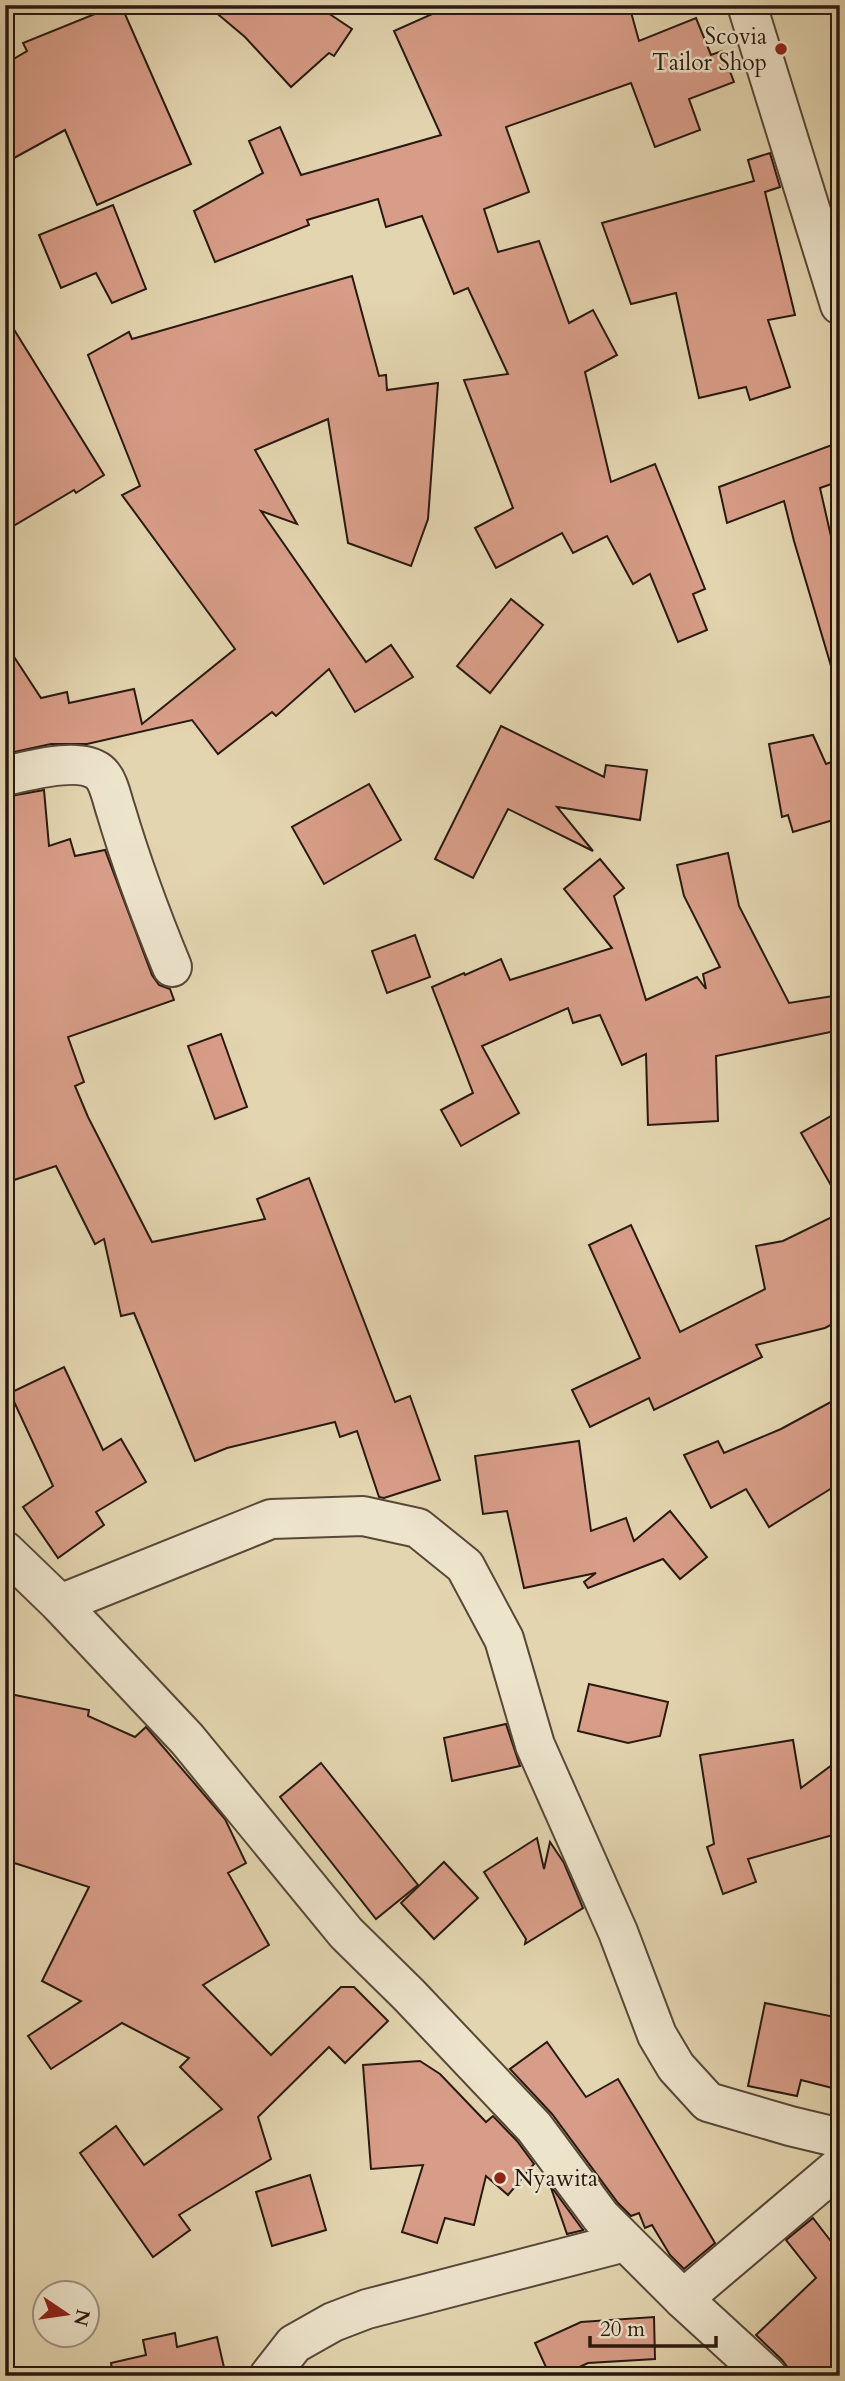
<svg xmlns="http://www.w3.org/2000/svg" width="845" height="2381" font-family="Cardo,serif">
  <rect width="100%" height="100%" fill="#e3d5b0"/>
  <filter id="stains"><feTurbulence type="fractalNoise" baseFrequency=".00286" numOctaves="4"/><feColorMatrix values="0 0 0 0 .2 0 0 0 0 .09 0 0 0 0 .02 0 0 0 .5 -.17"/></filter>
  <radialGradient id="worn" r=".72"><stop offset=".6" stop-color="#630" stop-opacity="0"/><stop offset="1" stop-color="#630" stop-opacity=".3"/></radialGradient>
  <g fill="#d89d88" stroke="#291910" stroke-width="2">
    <path d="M117,5H121L191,164L97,205L65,130L5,163V64L27,51L23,43Z"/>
    <path d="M207,5H316L352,29L334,56L329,53L291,87L245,37Z"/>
    <path d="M486,5H629L639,41L696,18L711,55L722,51L734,82L689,99L700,130L655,147L631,83L506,127L529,192L484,209L498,252L539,241L569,323L593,310L617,355L585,372L611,482L655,464L705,589L693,594L707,630L678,642L650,574L633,584L607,536L573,553L562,533L496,568L475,528L513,508L464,380L508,374L468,288L454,294L422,216L386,227L378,199L307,220L309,225L215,262L194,211L263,173L249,141L280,127L301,175L441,135L394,31L450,6L454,14Z"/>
    <path d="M770,153L780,187L765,192L795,315L768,320L790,387L750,400L746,387L699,398L676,293L631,304L602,223L754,181L748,160Z"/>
    <path d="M113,205L146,289L112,303L96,273L61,288L39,235Z"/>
    <path d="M352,276L379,376L386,375L387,390L438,383L428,519L411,566L348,543L328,419L255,450L297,524L261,511L366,662L391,645L413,677L355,712L329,669L276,716L272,712L218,754L192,720L87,744H51L5,754V643L41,698L67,692L69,703L134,689L142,724L235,649L122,495L140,486L88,355L129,332L132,339Z"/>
    <path d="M5,315L104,475L76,493L74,490L5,531Z"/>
    <path d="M840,442V481L820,488L840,576V665L831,666L794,541L784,501L727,523L719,487Z"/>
    <path d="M511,599L543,625L490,693L457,666Z"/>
    <path d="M501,726L604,777L606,765L647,770L640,820L557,807L593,851L508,809L473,878L435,859Z"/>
    <path d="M813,735L826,764L840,759V818L793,832L788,815L782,817L769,744Z"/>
    <path d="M369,784L401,840L324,884L292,827Z"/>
    <path d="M44,790L49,846L70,839L75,856L105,850L152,975L159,985L170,989L174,1000L68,1037L84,1082L75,1086L88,1117L152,1242L265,1219L257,1199L309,1178L395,1402L410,1396L440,1480L384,1498L379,1497L357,1431L340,1437L335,1422L227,1448L195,1461L134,1313L121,1316L104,1239L95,1244L56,1166L5,1183V797Z"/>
    <path d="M728,853L739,906L789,1003L840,995V1030L716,1056L718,1121L648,1125L646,1054L622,1065L600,1015L573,1023L568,1008L482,1046L519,1113L461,1146L441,1110L473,1093L432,987L464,973L465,975L501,959L510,980L612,948L564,889L600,859L624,888L614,896L646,1000L697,977L706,989L703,974L720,967L684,896L677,865Z"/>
    <path d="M415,935L430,977L387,993L372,951Z"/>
    <path d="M221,1034L247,1107L215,1119L188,1046Z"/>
    <path d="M840,1111V1201L801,1133Z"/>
    <path d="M840,1213V1320L825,1328L756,1345L762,1357L654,1410L649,1398L590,1427L572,1390L640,1358L589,1245L631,1225L680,1332L765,1289L756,1246L783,1241Z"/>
    <path d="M64,1367L103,1450L121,1439L146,1482L96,1512L104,1525L58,1558L23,1507L53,1486L10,1393Z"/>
    <path d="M840,1397V1483L769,1527L746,1489L711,1508L684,1455L718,1441L724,1453L781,1429Z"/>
    <path d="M579,1441L591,1531L626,1518L634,1541L670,1511L707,1557L680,1579L663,1559L588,1588L584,1582L596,1573L524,1588L507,1511L483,1514L475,1456Z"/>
    <path d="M589,1684L668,1702L660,1736L628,1743L578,1731Z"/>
    <path d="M5,1693L89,1710L88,1716L135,1737L146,1727L225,1819L246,1863L228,1873L269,1945L203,1985L271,2055L341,1987H354L388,2021L345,2063L329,2047L258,2117L271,2159L179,2215L190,2230L153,2257L80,2153L116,2126L144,2165L222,2109L180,2067L189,2058L122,2023L51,2069L28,2036L81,2001L42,1981L89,1887L5,1860Z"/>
    <path d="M506,1724L520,1766L452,1781L444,1738Z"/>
    <path d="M793,1740L801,1788L840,1759V1833L748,1859L756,1882L723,1894L707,1847L714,1844L700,1755Z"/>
    <path d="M321,1763L418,1885L376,1919L280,1797Z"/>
    <path d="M537,1838L544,1869L550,1842L564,1863L583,1908L525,1944L526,1939L484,1872Z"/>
    <path d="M444,1862L478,1898L434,1939L401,1903Z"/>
    <path d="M765,2003L840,2018V2090L801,2080L797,2096L748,2086Z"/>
    <path d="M547,2042L586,2097L618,2079L715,2243L684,2269L670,2255L652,2225L645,2228L639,2213L631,2216L618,2203L552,2114L510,2069Z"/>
    <path d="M420,2061L440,2074L486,2122L493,2116L517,2141L534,2164L508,2195L486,2176L474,2225L445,2218L437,2243L402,2232L423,2165L371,2169L363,2065Z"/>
    <path d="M310,2175L326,2230L272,2246L256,2192Z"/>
    <path d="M550,2185L583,2230H584L567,2234Z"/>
    <path d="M813,2218L840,2253V2376H794L782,2360L756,2335L816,2278L786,2240Z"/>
    <path d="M654,2317L655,2359L588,2363L560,2376H550L535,2343L581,2322Z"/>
    <path d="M175,2333L177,2347L217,2337L226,2376H113L111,2363L146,2355L143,2340Z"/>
  </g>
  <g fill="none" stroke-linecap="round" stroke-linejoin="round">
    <defs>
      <g id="minor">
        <path d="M747,5L840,305"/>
        <path d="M5,776C29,771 78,756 99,772C109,780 112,800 116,811C132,865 151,916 172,967"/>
        <path d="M5,1551L60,1604L187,1739L346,1933L409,1995L534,2127L601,2217L683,2299L767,2376"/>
        <path d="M60,1604L271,1519L363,1516L418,1528L465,1566L504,1639L535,1745L618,1932L657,2035L676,2067L708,2102L790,2126L840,2138"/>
        <path d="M683,2299L840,2166"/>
        <path d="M269,2376L294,2344L333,2322L367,2309L625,2242"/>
      </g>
    </defs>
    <use href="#minor" stroke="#584838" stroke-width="42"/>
    <use href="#minor" stroke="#ede4cc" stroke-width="38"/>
  </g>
  <g fill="#8f2418" stroke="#ede4cc" stroke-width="2.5">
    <circle cx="781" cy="49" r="7"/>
    <circle cx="500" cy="2178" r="7"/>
  </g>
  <g text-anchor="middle" stroke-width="5" stroke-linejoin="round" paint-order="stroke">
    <g font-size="23" fill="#291910" stroke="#ede4cc" text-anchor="end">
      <text x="767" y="44">Scovia<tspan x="767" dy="26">Tailor Shop</tspan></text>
      <text x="514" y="2186" text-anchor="start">Nyawita</text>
    </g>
  </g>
  <rect width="845" height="2381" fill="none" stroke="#e3d5b0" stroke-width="28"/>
  <rect x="7" y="7" width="831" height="2367" fill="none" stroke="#291910" stroke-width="3.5"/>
  <rect x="14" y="14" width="817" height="2353" fill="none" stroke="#291910" stroke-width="2"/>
  <g transform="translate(66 2314) rotate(103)"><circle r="33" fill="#ede4cc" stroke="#9f9381" stroke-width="2"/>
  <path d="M0-5L12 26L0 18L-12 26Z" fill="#8f2418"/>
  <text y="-10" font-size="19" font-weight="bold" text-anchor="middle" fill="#291910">N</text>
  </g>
  <path d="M590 2336v10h126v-10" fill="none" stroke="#291910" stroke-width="3.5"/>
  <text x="600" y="2336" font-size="21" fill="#291910" stroke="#ede4cc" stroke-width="5" paint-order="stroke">20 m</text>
  <rect width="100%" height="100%" filter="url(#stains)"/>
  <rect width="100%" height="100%" fill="url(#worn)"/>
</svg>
